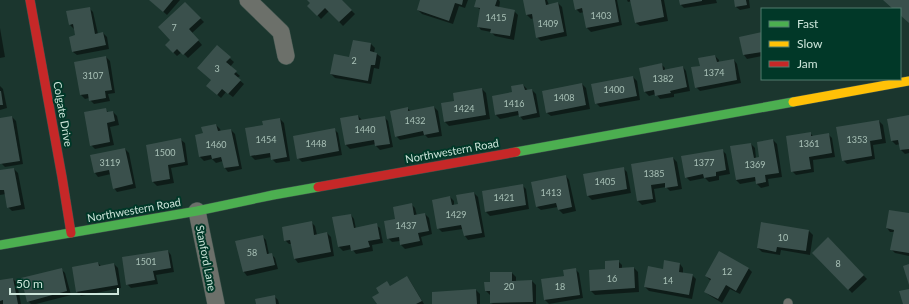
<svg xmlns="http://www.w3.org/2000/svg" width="909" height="304" font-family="Lato,sans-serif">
  <rect width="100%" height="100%" fill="#1b362e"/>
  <g fill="#0007">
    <path d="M150,0H180L167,15Z"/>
    <path d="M308,0H341L355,14L343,26L329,11L321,19L309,6L312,3Z"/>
    <path d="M421,0H468L465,8L459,6L453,24L422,14L418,10Z"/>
    <path d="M477,0H499L500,2L499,8L514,11L518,15L514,40L495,36L491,32L481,30L478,26L481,10L475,6Z"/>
    <path d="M529,0H547L549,5L558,3L562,7L567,36L541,41L537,37L534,18L531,19L527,15L524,1Z"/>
    <path d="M574,0H617L622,25L591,32L587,28L584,12L580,13L576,9Z"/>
    <path d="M627,0H664L668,21L640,26L636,23L632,1L628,2Z"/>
    <path d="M680,0H716L717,3L684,8L680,4Z"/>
    <path d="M735,0H749L750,8L740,10L736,7Z"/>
    <path d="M185,3L204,22L192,33L202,45L188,58L182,52L177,56L166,45L171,40Z"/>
    <path d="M89,8L93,12L98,34L103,33L107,37L109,49L77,55L73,52L76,36L74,29L70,25Z"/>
    <path d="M0,28L5,57L0,58Z"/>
    <path d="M762,33V56L747,59L744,55Z"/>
    <path d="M371,44L375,48L374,53L377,54L381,57L379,69L374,68L371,84L335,78L331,74L350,58Z"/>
    <path d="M217,47L234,62L230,67L240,76L237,78L244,84L233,97L226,92L221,98L211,89Z"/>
    <path d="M715,56L719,60V63L734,60L737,64L741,83L700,91L696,87L701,66Z"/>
    <path d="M106,57L110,61L115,93L108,94L110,101L94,104L90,100L89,98L85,99L81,95L75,63Z"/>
    <path d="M661,64L665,68V71L683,67L686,71L690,91L674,94V97L660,99L656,94L649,96L645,92L640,68Z"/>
    <path d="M633,77L637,81L640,100L600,107L596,103Z"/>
    <path d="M582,84L586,88L590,109L551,116L547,113Z"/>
    <path d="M523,85L527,89V91L532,90L536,94L540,117L523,120L519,115L500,119L496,115L493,97L513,93Z"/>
    <path d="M0,86L3,89L7,108L0,110Z"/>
    <path d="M482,89L486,93L490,119L449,126L445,122L455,102Z"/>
    <path d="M434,107L438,111L442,136L428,138L425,135L400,140L396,136L407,108L411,111Z"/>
    <path d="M105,109L109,113L113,112L117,116L119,125L110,127L114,145L95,149L91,145Z"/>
    <path d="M358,116L362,120L384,117L388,121L393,147L380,150L376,146V144L350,149L346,145L341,119Z"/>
    <path d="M909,116V153L905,154L901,150L900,144L896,145L892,141Z"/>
    <path d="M12,117L16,121L23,164L5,167L1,163L0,157V119Z"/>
    <path d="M280,119L284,123L290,161L276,163L272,159V157L255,160L251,156L264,126Z"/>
    <path d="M879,121L883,125L886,143L873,145L875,159L847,164L843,160Z"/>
    <path d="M216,125L220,129L221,132L231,130L235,134L242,169L228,172L225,168L223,161L216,163L212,159L204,161L200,157L204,134Z"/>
    <path d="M335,130L338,133L342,155L302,162L298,158Z"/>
    <path d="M810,133L814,137L828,134L832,138L835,157L813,160L814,172L796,175L792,171Z"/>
    <path d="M181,140L185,143L188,165L171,168L174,183L157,186L153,182Z"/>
    <path d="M773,140L777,144L782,177L768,179L769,186L761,188L757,184L756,181L740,184L736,180L751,144L755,148L756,158H760Z"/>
    <path d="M125,149L129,153L136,188L117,192L114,188L111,174L98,177L95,173Z"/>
    <path d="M722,150L726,154L730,174L719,176V180L709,182L705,178L690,181L686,177Z"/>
    <path d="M673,158L677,162L682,189L670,191L666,187L654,189L656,202L642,205L638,201L632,165Z"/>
    <path d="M623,168L627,172L631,193L592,200L588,196Z"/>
    <path d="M14,169L18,173L25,209L12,211L8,207L6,194L0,195V171Z"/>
    <path d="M566,176L569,180L576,211L563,214L559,210L558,207L541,210L537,207Z"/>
    <path d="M522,185L526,189L529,209L490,216L486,212Z"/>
    <path d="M474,193L478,197L485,237L468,240L465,236L463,229L442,232L438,228L450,197L454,201V206L459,205Z"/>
    <path d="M411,204L415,208L417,216L425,214L429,218L432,234L421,237L423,245L405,249L401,245L400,241L392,242L388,238L396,220Z"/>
    <path d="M909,214V256L895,253L892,250L894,232H890L887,228Z"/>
    <path d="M351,215L354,219L356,229L376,225L380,228L383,243L372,245L373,251L356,254L352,249L343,251L339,247L333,218Z"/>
    <path d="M311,222L315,226L317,235L327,233L331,237L334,256L298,263L295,259L292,244H289L285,240Z"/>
    <path d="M762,224L809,231L813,235L810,255L781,250L780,255L762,252L758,248Z"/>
    <path d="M262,236L266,240L269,254H271L275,258L278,269L247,276L244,272L237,242Z"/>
    <path d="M828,239L867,279L852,293L814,253Z"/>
    <path d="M168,251L171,255L174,272L156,275L158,284L131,288L127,284Z"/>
    <path d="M618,261L622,265V269L634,268L638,272L639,292L595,295L591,291L606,270Z"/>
    <path d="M98,263L101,266L114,264L118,268L121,288L81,296L77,292L73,268Z"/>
    <path d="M680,264L683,268V273L692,275L696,279L692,299L649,291L645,287L664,270Z"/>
    <path d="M748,268L752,272L740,294L730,289L722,303L709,295L705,292L711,281L706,276Z"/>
    <path d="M61,269L65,273L71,295L36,304H31L28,301Z"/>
    <path d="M575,269L579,273L583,298L549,304L545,300L542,280L565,276Z"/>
    <path d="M512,273L516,277V282L532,281L536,285V304H493L491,303V295H490L486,291L491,283Z"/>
    <path d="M407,277L410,281L424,304H378L380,293L387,283L391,287Z"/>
    <path d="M13,279L17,283L21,304H0V281Z"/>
    <path d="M476,290L480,294V304H433Z"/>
    <path d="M274,296L278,300L279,304H258Z"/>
  </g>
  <g fill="#3a504c">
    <path d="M149,0H173L163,12Z"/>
    <path d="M307,0H342L352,10L339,22L325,8L317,16L307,6L310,3Z"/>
    <path d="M420,0H463L462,5L455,3L449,21L417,10Z"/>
    <path d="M476,0H497L495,6L515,10L510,36L490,33L491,29L477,27L480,8L474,7Z"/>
    <path d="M523,0H545L546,5L558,2L564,32L536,38L532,14L526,15Z"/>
    <path d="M573,0H615L619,22L586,28L582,8L575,10Z"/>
    <path d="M630,0H661L664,17L635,23Z"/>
    <path d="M679,0H702V1L680,5Z"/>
    <path d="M734,0H746L747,5L735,7Z"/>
    <path d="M883,0H909V23L900,15V9H893Z"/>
    <path d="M185,2L201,18L189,29L199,40L183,55L177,49L173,53L165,45L170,40L158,27Z"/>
    <path d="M90,7L95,34L103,32L106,45L72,52L69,37L75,35L73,24L69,25L66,11Z"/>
    <path d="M762,32V52L743,55L739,37Z"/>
    <path d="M353,40L371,43L370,51L377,53L375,65H371L368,81L330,74L334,54L349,57Z"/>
    <path d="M217,45L231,57L226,62L237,71L234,74L241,80L228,94L222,89L217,95L206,86L211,80L197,68Z"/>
    <path d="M715,55L717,62L734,59L737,80L695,88L691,67L700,66L698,58Z"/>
    <path d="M106,56L112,90L105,91L106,98L89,101L88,94L80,95L74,62Z"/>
    <path d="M662,63L663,70L683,66L687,87L670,91L671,93L655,96L654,90L644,92L639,68Z"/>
    <path d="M633,76L637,96L595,104L591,84Z"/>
    <path d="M582,83L586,105L546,113L542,91Z"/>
    <path d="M523,84L525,90L532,89L537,113L519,117L518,111L495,115L492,96L512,92L511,86Z"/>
    <path d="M482,88L486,115L444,122L441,103L454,101L453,93Z"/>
    <path d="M0,91H1L3,105H0Z"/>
    <path d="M434,106L439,132L424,135L423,131L395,137L390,111L408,107V111Z"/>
    <path d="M106,108L107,112L113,111L115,121L107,123L110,142L90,146L84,112Z"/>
    <path d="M358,115L359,120L385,116L390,144L375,146L374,140L345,145L340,118Z"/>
    <path d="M909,115V149L900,150L898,140L891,141L887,119Z"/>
    <path d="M12,116L20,161L0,164V118Z"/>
    <path d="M280,118L287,157L271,160L270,153L250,156L245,128L263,125L262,121Z"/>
    <path d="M879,120L882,139L870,141L872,156L842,161L836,127Z"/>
    <path d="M216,124L218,131L231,129L239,166L224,168L221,157L212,159L211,155L199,157L195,135L203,133L201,127Z"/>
    <path d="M335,128L339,151L297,159L293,136Z"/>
    <path d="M811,132V136L829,133L832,153L809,157L811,169L791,172L786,136Z"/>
    <path d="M181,138L185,162L168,165L170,179L152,182L146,145Z"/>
    <path d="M773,139L779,173L765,175L766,182L756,184L755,177L736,180L730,146L751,143L754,158L759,157L757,142Z"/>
    <path d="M125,148L133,184L113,189L109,170L94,173L90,155Z"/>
    <path d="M723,149L726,170L716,172V176L704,178L703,174L685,178L681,156Z"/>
    <path d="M673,157L678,186L665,188V183L651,185L653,199L637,201L631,164Z"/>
    <path d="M624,167L627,189L587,196L583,174Z"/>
    <path d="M14,168L21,205L7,208L4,190H0V170Z"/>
    <path d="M566,175L572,207L558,210L556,203L536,207L531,182Z"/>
    <path d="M523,184L526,205L485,212L482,191Z"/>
    <path d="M474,192L482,233L464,236L461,225L437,229L432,200L450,196L452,205L458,204L456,195Z"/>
    <path d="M412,203L414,215L425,213L429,231L418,233L420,241L400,245L399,237L387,239L384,221L395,219L393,207Z"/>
    <path d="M889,210L909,213V253L890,250L894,230L886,228Z"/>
    <path d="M351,214L354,228L377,223L380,239L368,241L370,247L351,251L350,245L338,247L332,217Z"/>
    <path d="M312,221L314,235L327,232L331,252L294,259L290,240L284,241L282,227Z"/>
    <path d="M761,222L809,230L806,251L777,247L776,252L757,248Z"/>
    <path d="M263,235L267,254L272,253L275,265L243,272L235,241Z"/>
    <path d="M828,237L864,275L848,290L812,253Z"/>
    <path d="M168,250L171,268L153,271L155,280L126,285L122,257Z"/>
    <path d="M719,251L749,268L736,291L726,285L718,299L704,292L711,279L705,276Z"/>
    <path d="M619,260V268L634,267L635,288L590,291L589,270L605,269V261Z"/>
    <path d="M664,260L680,263L679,272L693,274L689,295L644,287L648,266L663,269Z"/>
    <path d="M98,262L99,266L114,263L118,285L76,292L72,267Z"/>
    <path d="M909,264V285L903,266Z"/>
    <path d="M62,268L67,291L27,302L21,278Z"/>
    <path d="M576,268L580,295L544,300L541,279L564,276L563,270Z"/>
    <path d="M490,272H512V281L532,280L533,302L490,303V291H485L484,282H490Z"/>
    <path d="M407,276L422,301L416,304H377L372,297L379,293L376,288L387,281L390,286Z"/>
    <path d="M13,278L18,304H3V300L0,301V280Z"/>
    <path d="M476,289L477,304H432V292Z"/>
    <path d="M909,289V304H903L899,291Z"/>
    <path d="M275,295L276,304H256L255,299Z"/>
  </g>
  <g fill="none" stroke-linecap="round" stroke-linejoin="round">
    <defs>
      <path id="lane" d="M788,304V303"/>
      <g id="street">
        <path d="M248,0L281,32L286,56"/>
        <path d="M197,211L216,304"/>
      </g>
      <g id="fast">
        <path d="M516,152L793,102"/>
        <path d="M0,245L197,211L273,195L318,187"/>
      </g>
      <path id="slow" d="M793,102L909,81"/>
      <g id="jam">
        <path d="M30,0L62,177L71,233"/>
        <path d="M318,187L516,152"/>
      </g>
    </defs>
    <use href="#lane" stroke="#3d534c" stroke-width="10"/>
    <use href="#street" stroke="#3d534c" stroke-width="18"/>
    <use href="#fast" stroke="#3d534c" stroke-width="10"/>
    <use href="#slow" stroke="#3d534c" stroke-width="10"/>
    <use href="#jam" stroke="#3d534c" stroke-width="10"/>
    <use href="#lane" stroke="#6c706a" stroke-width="9"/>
    <use href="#street" stroke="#6c706a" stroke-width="17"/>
    <use href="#fast" stroke="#4caf50" stroke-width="9"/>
    <use href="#slow" stroke="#ffc107" stroke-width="9"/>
    <use href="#jam" stroke="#c62828" stroke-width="9"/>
  </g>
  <g text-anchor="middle" stroke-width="4" stroke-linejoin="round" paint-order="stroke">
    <g font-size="9" fill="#a8c0b6">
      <text x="601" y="19">1403</text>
      <text x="496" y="21">1415</text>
      <text x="548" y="27">1409</text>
      <text x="174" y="31">7</text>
      <text x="354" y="64">2</text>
      <text x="217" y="72">3</text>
      <text x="714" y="76">1374</text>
      <text x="93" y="79">3107</text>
      <text x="663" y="82">1382</text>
      <text x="614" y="93">1400</text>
      <text x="564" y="101">1408</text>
      <text x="514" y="107">1416</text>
      <text x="464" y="112">1424</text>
      <text x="415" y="124">1432</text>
      <text x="365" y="133">1440</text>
      <text x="266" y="143">1454</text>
      <text x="857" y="143">1353</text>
      <text x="316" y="147">1448</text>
      <text x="809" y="147">1361</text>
      <text x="216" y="148">1460</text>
      <text x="165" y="156">1500</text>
      <text x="110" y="166">3119</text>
      <text x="704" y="166">1377</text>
      <text x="755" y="168">1369</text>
      <text x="654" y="177">1385</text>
      <text x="605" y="185">1405</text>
      <text x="551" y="196">1413</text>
      <text x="504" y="201">1421</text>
      <text x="456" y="218">1429</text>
      <text x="406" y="229">1437</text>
      <text x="783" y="241">10</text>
      <text x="252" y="256">58</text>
      <text x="146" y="265">1501</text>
      <text x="838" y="267">8</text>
      <text x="727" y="275">12</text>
      <text x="612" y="282">16</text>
      <text x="668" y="284">14</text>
      <text x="509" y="290">20</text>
      <text x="560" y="290">18</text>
    </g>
    <g font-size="11" fill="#cce5da" stroke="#013828">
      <text transform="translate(63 114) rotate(80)" y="4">Colgate Drive</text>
      <text transform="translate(452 151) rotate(-10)" y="4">Northwestern Road</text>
      <text transform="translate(134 210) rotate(-10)" y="4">Northwestern Road</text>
      <text transform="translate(206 258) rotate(79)" y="4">Stanford Lane</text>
    </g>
  </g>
  <rect x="761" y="8" width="140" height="72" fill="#013828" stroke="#527d6f"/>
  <rect x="769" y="21" width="20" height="6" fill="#4caf50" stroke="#527d6f"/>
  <text x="797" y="28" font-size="12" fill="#cce5da">Fast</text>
  <rect x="769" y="41" width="20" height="6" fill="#ffc107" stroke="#527d6f"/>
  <text x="797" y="48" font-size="12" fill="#cce5da">Slow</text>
  <rect x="769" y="61" width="20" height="6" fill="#c62828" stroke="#527d6f"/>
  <text x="797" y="68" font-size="12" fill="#cce5da">Jam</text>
  <path d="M10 288v6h108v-6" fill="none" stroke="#cce5da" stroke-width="2"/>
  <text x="16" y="288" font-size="12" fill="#cce5da" stroke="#013828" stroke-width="3" paint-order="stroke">50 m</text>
</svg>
